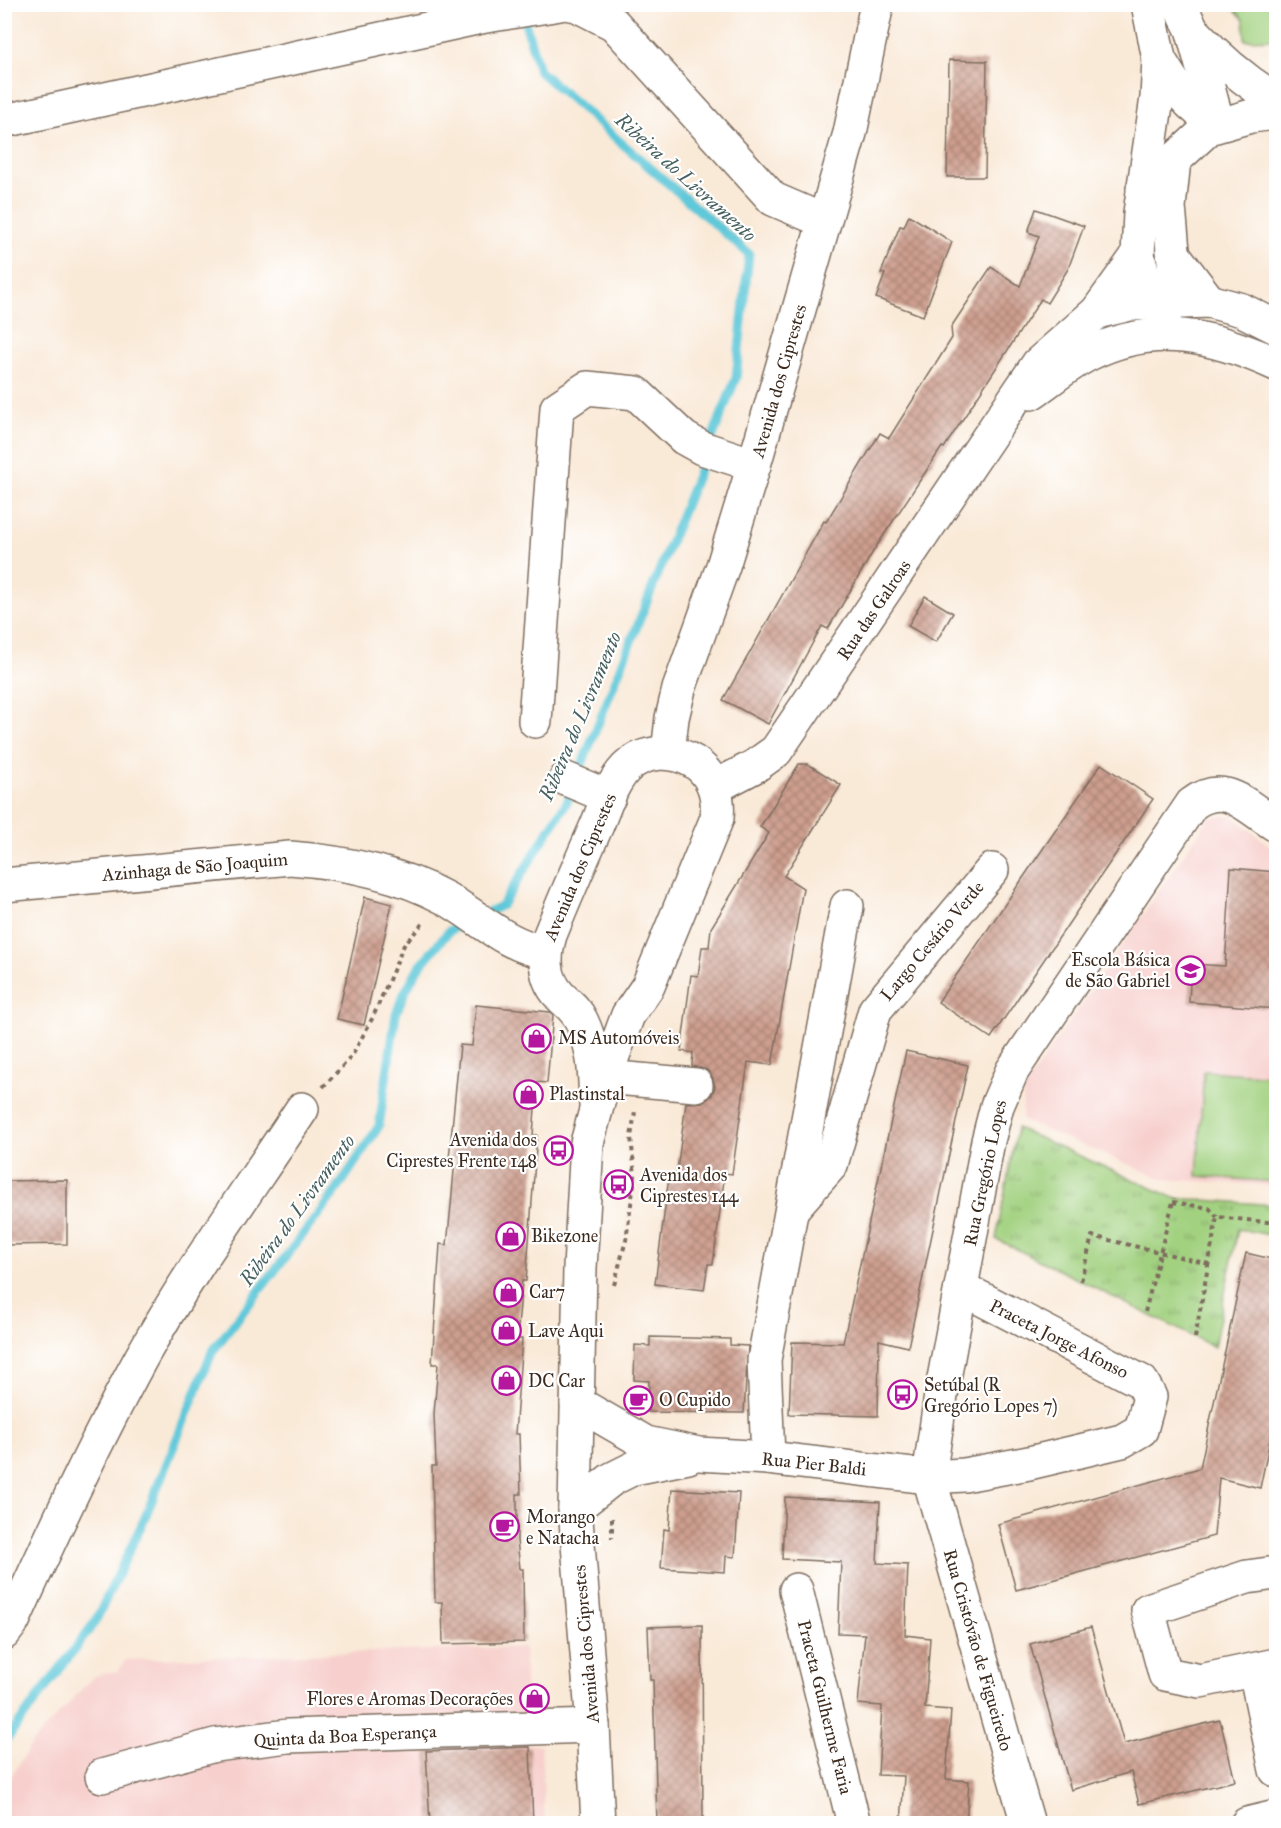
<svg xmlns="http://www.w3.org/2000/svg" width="1281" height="1828" font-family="'IM FELL Great Primer',serif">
  <defs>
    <pattern id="park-tufts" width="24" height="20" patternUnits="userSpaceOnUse" patternTransform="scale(1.5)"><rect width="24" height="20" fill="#a2d180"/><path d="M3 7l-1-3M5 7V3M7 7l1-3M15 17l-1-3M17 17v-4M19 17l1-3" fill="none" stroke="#85aa68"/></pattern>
    <pattern id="building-cross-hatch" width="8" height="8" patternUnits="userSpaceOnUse" patternTransform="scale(1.5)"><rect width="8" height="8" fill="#ce9f8f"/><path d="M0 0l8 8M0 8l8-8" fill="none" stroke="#a88274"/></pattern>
  </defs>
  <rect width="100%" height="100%" fill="#fff"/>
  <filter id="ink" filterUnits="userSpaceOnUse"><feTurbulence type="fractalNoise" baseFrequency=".0167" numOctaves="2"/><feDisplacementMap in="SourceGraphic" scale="12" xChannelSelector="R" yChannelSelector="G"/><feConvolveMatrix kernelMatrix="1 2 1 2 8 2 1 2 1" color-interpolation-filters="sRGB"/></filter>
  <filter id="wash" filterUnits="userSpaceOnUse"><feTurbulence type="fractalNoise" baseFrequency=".008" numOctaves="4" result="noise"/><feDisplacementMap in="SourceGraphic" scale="24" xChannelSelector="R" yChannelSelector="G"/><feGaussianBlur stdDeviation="1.35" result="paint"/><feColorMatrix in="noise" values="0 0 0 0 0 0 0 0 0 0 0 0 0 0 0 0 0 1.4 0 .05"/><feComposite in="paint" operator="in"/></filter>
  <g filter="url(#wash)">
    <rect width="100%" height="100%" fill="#f9e9d7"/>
    <g fill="#f7d0cd">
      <path d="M1232,815L1276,851V1186L1163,1179L1022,1120L1024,1088L1209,818Z"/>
      <path d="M524,1647L527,1744L541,1746L545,1823H5L4,1787L33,1742L94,1676L118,1671L126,1660Z"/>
    </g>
    <g fill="#a2d180" stroke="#6e7e4f" stroke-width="1.5">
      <path d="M1231,5H1276V39L1245,40L1244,20Z"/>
      <path d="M1204,1071L1276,1076V1182L1197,1176Z"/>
    </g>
    <path fill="url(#park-tufts)" stroke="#6e7e4f" stroke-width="1.5" d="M1017,1128L1174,1198L1276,1205V1236L1238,1229L1214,1347L996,1239Z"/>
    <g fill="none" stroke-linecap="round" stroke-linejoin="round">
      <g stroke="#5ec8d9" stroke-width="9">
        <path d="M483,915L502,905L567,802L736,378L749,254L539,71L523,15"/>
        <path d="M4,1743L95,1622L144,1520L212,1352L337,1190L379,1126L396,1014L404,994L419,967L449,931L468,922"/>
      </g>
    </g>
    <g id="blocks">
      <g fill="url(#building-cross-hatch)">
        <path d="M949,60L987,61L985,177H947Z"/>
        <path d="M1036,209L1084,226L1068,269L1047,303L1041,299L944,448L942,447L874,550L828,629L822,626L768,724L723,700L824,521L826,522L880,433L889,438L952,338L951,327L991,267L1020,286L1039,236L1028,232Z"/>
        <path d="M909,215L952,242L923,316L876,298L885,274L881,273L900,226L904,227Z"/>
        <path d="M925,596L953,613L936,642L908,626Z"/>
        <path d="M799,764H808L841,785L784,876L803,888L772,1065L748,1062L732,1174L725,1173L713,1264H708L704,1290L655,1284L669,1177L676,1178L686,1103L704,1102L712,1095L715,1087L713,1078L707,1070L692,1066L693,1053L681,1051L691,975L698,976L702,947H709L711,928L769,833L760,827Z"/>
        <path d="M1101,764L1153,799L991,1038L938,1002Z"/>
        <path d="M1231,868L1276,872V1009L1189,1002L1191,964L1225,966Z"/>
        <path d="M365,897L392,904L364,1025L337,1019Z"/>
        <path d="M476,1005L550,1012L553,1015L547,1083L537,1082L533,1135H537L526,1281H522L517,1339H522L515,1434H519L521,1494H517V1540L520,1569H523L524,1642L443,1644L442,1602H435L432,1466H436L434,1414L438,1364H432L440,1244L447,1245L451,1205L455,1159H449L460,1045L472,1046Z"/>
        <path d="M906,1051L968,1065L908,1347L879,1340L878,1416L789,1414L792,1342L843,1343Z"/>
        <path d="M67,1180V1244L4,1245V1181Z"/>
        <path d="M1246,1253L1276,1260V1411L1260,1488L1219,1478L1214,1536L1016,1590L998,1524L1200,1468Z"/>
        <path d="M650,1337L730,1339V1345L748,1346L744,1413L648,1412L649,1381L634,1380L635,1345L650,1346Z"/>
        <path d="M672,1489L739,1493L735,1557L726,1556L725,1572L661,1568L664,1529L669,1530Z"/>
        <path d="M785,1497L880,1502L877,1563L908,1565L905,1635L930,1638L925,1708L951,1710L946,1779L969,1781L966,1824H901L904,1776L878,1775L882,1706L858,1704L865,1634L838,1633L841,1562L782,1559Z"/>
        <path d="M702,1625L703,1824H657L653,1680H650L648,1627Z"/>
        <path d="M1091,1627L1124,1744L1220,1720L1235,1781L1139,1804L1131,1772L1071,1790L1030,1644Z"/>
        <path d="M530,1747L533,1824H430L426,1751Z"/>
      </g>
    </g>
  </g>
  <g filter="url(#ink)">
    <use href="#blocks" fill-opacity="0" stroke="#7e6d5f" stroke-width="1.5"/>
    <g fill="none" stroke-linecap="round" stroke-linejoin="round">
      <defs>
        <g id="minor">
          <path d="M570,4L577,5L614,24L773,199L824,221"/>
          <path d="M1148,4L1159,59L1157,98L1140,213L1138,255L1145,282L1162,301L1165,326"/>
          <path d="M1179,4L1192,29L1218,124"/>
          <path d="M1195,33C1220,60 1245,81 1276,100"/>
          <path d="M1159,59C1177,90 1187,106 1218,124"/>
          <path d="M4,121L486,16L560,4"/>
          <path d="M1174,160L1169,207L1176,283"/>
          <path d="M1143,189L1209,128L1251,116L1276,113"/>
          <path d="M535,721L557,408L587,388L636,393L684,438L702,448L754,465"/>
          <path d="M566,779L609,797"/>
          <path d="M4,885L290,858C343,862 397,872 445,898C479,917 505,945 545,952"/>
          <path d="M605,1077L696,1085"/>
          <path d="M792,1209L831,1165L875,1010L992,870"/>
          <path d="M577,1403L646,1443L699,1454L768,1458L929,1477L964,1475L1029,1463L1122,1441L1141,1430L1150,1397L1142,1382L961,1288"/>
          <path d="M768,1458L764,1360L847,906"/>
          <path d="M575,1508L612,1479L634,1468L688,1457"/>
          <path d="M1276,1573L1247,1577L1148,1610L1165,1674L1200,1681L1276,1665"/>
          <path d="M796,1590L854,1824"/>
          <path d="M4,1633L13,1621C53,1532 94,1444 141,1358C189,1272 248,1191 302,1109"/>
          <path d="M1255,1670L1276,1770"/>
          <path d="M102,1776L215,1745L288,1736L593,1726"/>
          <path d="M1028,1824L929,1477L941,1395L988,1141L997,1106L1012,1071L1192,804C1226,779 1246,807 1276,825"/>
          <path d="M1247,1824L1276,1817"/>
        </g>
        <g id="major">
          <path d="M1174,255L1209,301"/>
          <path d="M1097,312L1138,255"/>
          <path d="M1031,393C1050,380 1069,364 1089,354C1154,321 1214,336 1276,364"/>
          <path d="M668,753L672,718L679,689L723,566L754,465L850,133L877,4"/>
          <path d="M715,787L755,766L776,751L1038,364L1097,312L1130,304L1209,301L1242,310L1276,327"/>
          <path d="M596,1106C595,1076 595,1048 581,1020C576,1009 568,1004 560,996C543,978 544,956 550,935C565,898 581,861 597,825C605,806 612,782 626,768C644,750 673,749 694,762C714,775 719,797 717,818L648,986L628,1015L605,1077L587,1143L580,1268L575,1508L593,1726L598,1824"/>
        </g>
      </defs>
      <use href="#minor" stroke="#7e6d5f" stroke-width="36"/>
      <use href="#major" stroke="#7e6d5f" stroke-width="36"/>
      <g stroke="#7e6d5f" stroke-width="4" stroke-dasharray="4.5 4.5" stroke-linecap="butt">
        <path d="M323,1087L352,1056L373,1017L404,945L423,923"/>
        <path d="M1173,1202L1209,1208L1217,1217"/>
        <path d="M1081,1281L1092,1236L1209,1264"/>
        <path d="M614,1285L626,1240L635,1176L631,1137L635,1112"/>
        <path d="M1145,1312L1174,1198"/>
        <path d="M1195,1338L1217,1217L1276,1223"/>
        <path d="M612,1518V1538"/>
      </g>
      <use href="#minor" stroke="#fff" stroke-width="33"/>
      <use href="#major" stroke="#fff" stroke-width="33"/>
    </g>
  </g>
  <defs>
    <symbol id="school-ring" viewBox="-11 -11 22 22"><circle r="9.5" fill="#fff" stroke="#b5179e" stroke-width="1.5"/><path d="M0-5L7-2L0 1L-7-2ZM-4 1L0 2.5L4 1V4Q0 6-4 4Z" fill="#b5179e"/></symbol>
    <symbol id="shop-ring" viewBox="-11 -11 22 22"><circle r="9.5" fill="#fff" stroke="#b5179e" stroke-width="1.5"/><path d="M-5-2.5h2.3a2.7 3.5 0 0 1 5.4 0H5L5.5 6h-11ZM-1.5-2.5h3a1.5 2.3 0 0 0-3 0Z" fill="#b5179e"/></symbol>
    <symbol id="bus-ring" viewBox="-11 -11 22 22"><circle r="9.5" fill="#fff" stroke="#b5179e" stroke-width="1.5"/><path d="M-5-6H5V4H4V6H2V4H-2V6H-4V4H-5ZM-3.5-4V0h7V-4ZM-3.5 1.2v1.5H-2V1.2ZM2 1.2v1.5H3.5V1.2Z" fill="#b5179e"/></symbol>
    <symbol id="cafe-ring" viewBox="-11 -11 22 22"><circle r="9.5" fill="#fff" stroke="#b5179e" stroke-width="1.5"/><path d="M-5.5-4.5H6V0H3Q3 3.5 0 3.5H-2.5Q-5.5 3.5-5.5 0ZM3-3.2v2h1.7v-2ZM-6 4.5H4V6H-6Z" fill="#b5179e"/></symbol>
  </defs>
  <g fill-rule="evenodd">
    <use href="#school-ring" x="1174" y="954" width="33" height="33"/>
    <use href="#shop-ring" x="520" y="1022" width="33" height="33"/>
    <use href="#shop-ring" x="512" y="1078" width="33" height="33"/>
    <use href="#bus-ring" x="542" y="1134" width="33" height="33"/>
    <use href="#bus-ring" x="602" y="1168" width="33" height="33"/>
    <use href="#shop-ring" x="494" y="1220" width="33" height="33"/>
    <use href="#shop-ring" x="492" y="1276" width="33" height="33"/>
    <use href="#shop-ring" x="490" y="1314" width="33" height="33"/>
    <use href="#shop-ring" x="490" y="1364" width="33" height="33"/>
    <use href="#bus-ring" x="886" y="1378" width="33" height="33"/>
    <use href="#cafe-ring" x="622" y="1384" width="33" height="33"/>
    <use href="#cafe-ring" x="488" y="1510" width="33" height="33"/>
    <use href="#shop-ring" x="518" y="1682" width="33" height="33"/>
  </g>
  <g text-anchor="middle" stroke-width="4.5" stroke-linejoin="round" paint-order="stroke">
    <g font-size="18" fill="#3b2a1e" stroke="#fff">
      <text transform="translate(779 381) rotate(-74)" y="6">Avenida dos Ciprestes</text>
      <text transform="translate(874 610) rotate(-56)" y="6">Rua das Galroas</text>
      <text transform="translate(195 867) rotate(-5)" y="6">Azinhaga de São Joaquim</text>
      <text transform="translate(580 867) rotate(-67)" y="6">Avenida dos Ciprestes</text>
      <text transform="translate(932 941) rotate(-50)" y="6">Largo Cesário Verde</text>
      <text transform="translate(985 1173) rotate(-78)" y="6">Rua Gregório Lopes</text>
      <text transform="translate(1059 1339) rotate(27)" y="6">Praceta Jorge Afonso</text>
      <text transform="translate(814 1464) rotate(6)" y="6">Rua Pier Baldi</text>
      <text transform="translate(586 1644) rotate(-95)" y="6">Avenida dos Ciprestes</text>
      <text transform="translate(978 1650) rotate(74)" y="6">Rua Cristóvão de Figueiredo</text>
      <text transform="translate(825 1707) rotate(76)" y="6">Praceta Guilherme Faria</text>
      <text transform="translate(345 1736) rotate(-3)" y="6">Quinta da Boa Esperança</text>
    </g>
    <g font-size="18" fill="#3b2a1e" stroke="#fff" text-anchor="start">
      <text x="1170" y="966" text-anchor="end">Escola Básica<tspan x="1170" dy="21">de São Gabriel</tspan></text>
      <text x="558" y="1044">MS Automóveis</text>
      <text x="549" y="1100">Plastinstal</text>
      <text x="537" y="1146" text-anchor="end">Avenida dos<tspan x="537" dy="21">Ciprestes Frente 148</tspan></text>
      <text x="640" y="1181">Avenida dos<tspan x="640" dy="21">Ciprestes 144</tspan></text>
      <text x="531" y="1242">Bikezone</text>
      <text x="529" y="1298">Car7</text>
      <text x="528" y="1337">Lave Aqui</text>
      <text x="528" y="1387">DC Car</text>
      <text x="924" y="1391">Setúbal (R<tspan x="924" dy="21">Gregório Lopes 7)</tspan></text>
      <text x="659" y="1406">O Cupido</text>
      <text x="526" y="1523">Morango<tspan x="526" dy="21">e Natacha</tspan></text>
      <text x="513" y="1705" text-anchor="end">Flores e Aromas Decorações</text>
    </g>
    <g font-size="20" font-style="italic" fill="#47615f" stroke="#fff">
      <text transform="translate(686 177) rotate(42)" y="7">Ribeira do Livramento</text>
      <text transform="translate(580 716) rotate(-67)" y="7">Ribeira do Livramento</text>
      <text transform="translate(297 1210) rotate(-54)" y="7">Ribeira do Livramento</text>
    </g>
  </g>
  <rect width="1281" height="1828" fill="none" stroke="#fff" stroke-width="24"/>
</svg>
